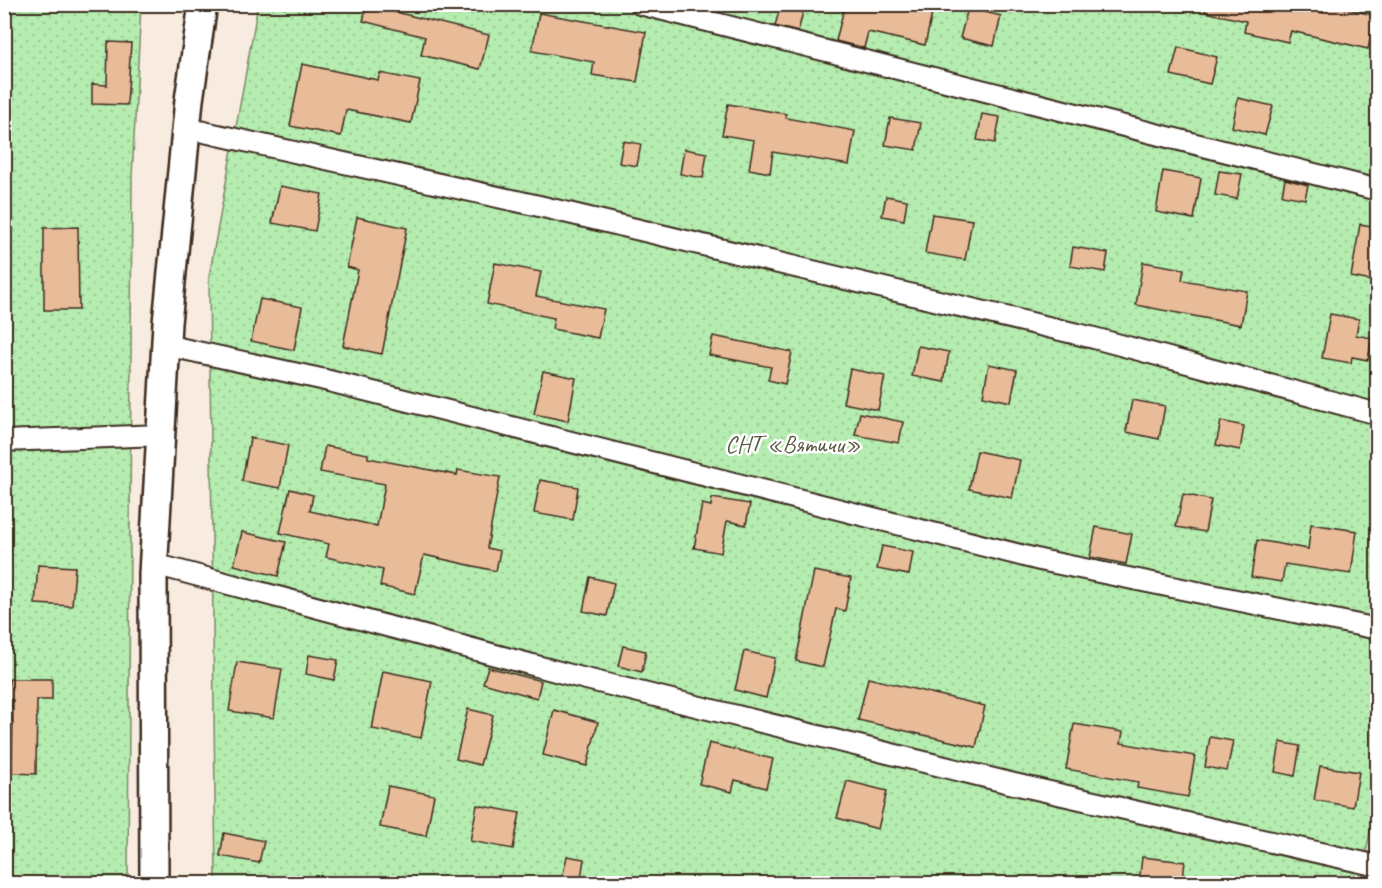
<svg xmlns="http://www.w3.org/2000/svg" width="1382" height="888" font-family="Caveat,sans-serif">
  <defs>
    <pattern id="park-dots" width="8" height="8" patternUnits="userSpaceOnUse" patternTransform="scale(1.5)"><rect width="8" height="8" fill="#b5ecaf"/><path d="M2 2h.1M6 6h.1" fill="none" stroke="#9dcb96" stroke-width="1.8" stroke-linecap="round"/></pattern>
  </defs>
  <rect width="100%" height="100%" fill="#f8ebe0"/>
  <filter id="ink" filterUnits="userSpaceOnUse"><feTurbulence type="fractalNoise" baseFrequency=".0167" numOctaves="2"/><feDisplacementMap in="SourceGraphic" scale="12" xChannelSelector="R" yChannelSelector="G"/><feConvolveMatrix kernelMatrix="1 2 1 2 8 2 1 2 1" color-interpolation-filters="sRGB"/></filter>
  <g filter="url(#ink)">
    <g fill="url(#park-dots)" stroke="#788b66" stroke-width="1.5">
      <path d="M5,5H141L132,176L128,883L5,884Z"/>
      <path d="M258,5H1377L1378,792L1360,883L216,884L209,277Z"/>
    </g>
    <g fill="#e8bb99" stroke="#3b2a1e" stroke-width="1.5">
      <path d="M781,4H805L798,32L775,26Z"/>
      <path d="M845,4H892L932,14L925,45L868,32L864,48L836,41Z"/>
      <path d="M1206,4H1289L1323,13L1325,4H1330L1376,16L1368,49L1291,31L1288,42L1244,32L1246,21L1205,12Z"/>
      <path d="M367,5L489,35L480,69L421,55L425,37L363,21Z"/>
      <path d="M968,8L1001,16L994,46L960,38Z"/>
      <path d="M539,13L646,32L637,82L592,75L594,62L532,51Z"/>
      <path d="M108,42L131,43L127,105L92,104V84L107,85Z"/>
      <path d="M1178,47L1217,57L1210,84L1171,75Z"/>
      <path d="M302,64L378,80L380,73L420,81L411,123L346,110L341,136L290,126Z"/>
      <path d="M1238,98L1273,106L1265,135L1232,127Z"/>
      <path d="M728,104L786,114V118L855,131L849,165L773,152L770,173L749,169L754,140L722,135Z"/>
      <path d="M982,114L1000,117L995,143L977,140Z"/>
      <path d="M890,118L921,123L916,150L885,145Z"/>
      <path d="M623,141L641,144L637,166L619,163Z"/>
      <path d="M684,149L707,153L703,178L680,174Z"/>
      <path d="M1163,171L1201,178L1194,219L1156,212Z"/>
      <path d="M1219,171L1242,174L1237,199L1215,195Z"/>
      <path d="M1285,179L1308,185L1305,199L1282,195Z"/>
      <path d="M280,186L322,194L315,231L272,223Z"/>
      <path d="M886,196L907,200L904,220L882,216Z"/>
      <path d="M932,214L972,220L965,260L925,253Z"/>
      <path d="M357,217L407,228L382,354L343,346L358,270L347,267Z"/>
      <path d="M1360,224L1377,227V282L1351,277Z"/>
      <path d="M78,227L79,310H44V228Z"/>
      <path d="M1073,247L1108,253L1105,272L1070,266Z"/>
      <path d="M1143,262L1184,269L1182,280L1247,291L1241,325L1136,305Z"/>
      <path d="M495,263L541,272L536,296L604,309L598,338L552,329L554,318L487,304Z"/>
      <path d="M260,299L302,307L294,350L251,341Z"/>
      <path d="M1330,314L1359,319L1356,335L1372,338L1368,360L1352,357L1351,363L1322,358Z"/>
      <path d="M713,336L792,352L785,384L768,380L771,367L709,355Z"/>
      <path d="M918,346L949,352L944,382L912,376Z"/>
      <path d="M989,364L1017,370L1011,402L983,396Z"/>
      <path d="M850,369L885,376L878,410L843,403Z"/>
      <path d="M543,371L576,378L568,421L534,414Z"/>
      <path d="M1132,400L1165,406L1159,439L1126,432Z"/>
      <path d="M860,413L903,422L899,443L855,435Z"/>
      <path d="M1221,421L1244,426L1240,450L1216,445Z"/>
      <path d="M250,438L288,445L280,488L242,481Z"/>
      <path d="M325,446L368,454V458L457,475L458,470L500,477L487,548L500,551L496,571L424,555L415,594L380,586L383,570L326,557L329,544L280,533L290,489L313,495L310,511L377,526L385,484L320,472Z"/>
      <path d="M977,451L1020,460L1012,498L969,489Z"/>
      <path d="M540,480L578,487L573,520L534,513Z"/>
      <path d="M1183,494L1211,500L1205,532L1176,527Z"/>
      <path d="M712,498L750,504L746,525L727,521L721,553L694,548L702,504L711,506Z"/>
      <path d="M1311,524L1357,531L1351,574L1285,564L1282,582L1251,577L1257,540L1308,549Z"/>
      <path d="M1096,527L1132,534L1126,564L1090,557Z"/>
      <path d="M242,532L286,542L278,576L234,565Z"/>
      <path d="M882,546L913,552L909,575L877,569Z"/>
      <path d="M38,565L75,567L72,606L35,604Z"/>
      <path d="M814,571L851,578L845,611L836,609L823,667L796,661Z"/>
      <path d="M590,577L614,583L607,616L583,611Z"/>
      <path d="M623,646L646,651L642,672L618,666Z"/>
      <path d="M744,651L775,658L766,698L735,690Z"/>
      <path d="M309,655L338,660L334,680L306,674Z"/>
      <path d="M237,662L282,669L274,718L229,711Z"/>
      <path d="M488,667L541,681L537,698L483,683Z"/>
      <path d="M383,671L432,681L421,738L372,729Z"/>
      <path d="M868,678L985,706L976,747L858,720Z"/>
      <path d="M9,679H52V700H37L36,774L12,773L13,700L9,699Z"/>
      <path d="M468,709L493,715L480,765L456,759Z"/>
      <path d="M554,710L598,722L587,766L543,755Z"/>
      <path d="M1074,724L1123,732L1121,743L1195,756L1188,797L1137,788L1138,782L1066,769Z"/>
      <path d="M1210,737L1233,741L1227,771L1205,767Z"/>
      <path d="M1280,742L1300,746L1295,776L1275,772Z"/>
      <path d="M709,743L773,759L766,788L735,780L732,792L699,784Z"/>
      <path d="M1320,766L1359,772L1353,807L1314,800Z"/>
      <path d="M847,781L887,791L878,829L837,818Z"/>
      <path d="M388,786L434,795L426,836L380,827Z"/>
      <path d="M477,805L520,813L513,849L470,841Z"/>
      <path d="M224,833L264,841L259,863L220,856Z"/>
      <path d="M567,856L584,859L580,884H561Z"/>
      <path d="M1142,857L1185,862L1182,884H1139Z"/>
    </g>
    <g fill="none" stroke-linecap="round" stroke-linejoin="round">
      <defs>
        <g id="street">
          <path d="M640,4L1378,190"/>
          <path d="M186,128L539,206L1094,338L1378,414"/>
          <path d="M165,345L321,379L1040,560L1378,629"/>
          <path d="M4,441L161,435"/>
          <path d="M154,564L578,677L1014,784L1378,866"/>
        </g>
        <path id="secondary" d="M154,884L153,574L167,323L189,100L203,4"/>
      </defs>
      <use href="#street" stroke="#3b2a1e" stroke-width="24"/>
      <use href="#secondary" stroke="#3b2a1e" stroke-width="32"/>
      <use href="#street" stroke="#fff" stroke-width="20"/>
      <use href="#secondary" stroke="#fff" stroke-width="27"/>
    </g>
  </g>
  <g text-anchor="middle" stroke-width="5" stroke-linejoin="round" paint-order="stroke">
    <g font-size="24" fill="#5a5a42" stroke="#fff">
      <text x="793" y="452">СНТ «Вятичи»</text>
    </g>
  </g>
  <rect width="1382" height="888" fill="none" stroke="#fff" stroke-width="24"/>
  <rect x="12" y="12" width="1358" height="864" fill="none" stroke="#3b2a1e" stroke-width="2" filter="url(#ink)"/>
</svg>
